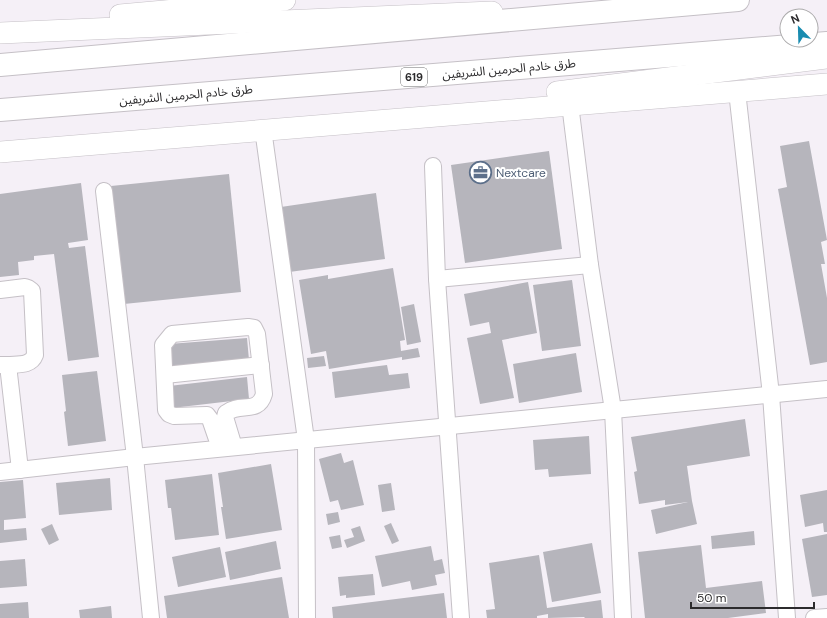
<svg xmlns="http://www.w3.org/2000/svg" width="827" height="618" font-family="'DM Sans','Noto Sans Arabic',sans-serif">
  <rect width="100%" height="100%" fill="#f5f0f7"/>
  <g fill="#b6b5bc">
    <path d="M809,141L827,240L821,242L825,264H821L827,298V362L810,365L778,189L787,187L780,146Z"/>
    <path d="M549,151L562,249L465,263L451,165Z"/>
    <path d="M229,174L241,292L124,304L111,186Z"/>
    <path d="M81,183L88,240L68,243L69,248L85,246L99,357L68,361L54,254L34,256V260L18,262L19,275L0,277V194Z"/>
    <path d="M376,193L385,259L282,273L274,208Z"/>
    <path d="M393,268L405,340L400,341L401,351L418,348L420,357L402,360V357L329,369L326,351L311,354L299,280L328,275V279Z"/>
    <path d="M572,280L581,346L542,351L533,285Z"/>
    <path d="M528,282L537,333L502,340L514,398L480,404L467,338L491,333L489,322L470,326L464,294Z"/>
    <path d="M414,304L421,342L407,345L401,307Z"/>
    <path d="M247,338L249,360L171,366L169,344Z"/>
    <path d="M576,353L582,392L519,403L513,364Z"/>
    <path d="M324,356L326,366L308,368L307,358Z"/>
    <path d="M387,365L389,375L408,373L410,388L335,398L332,372Z"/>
    <path d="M97,371L106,441L68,446L64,412L66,411L62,375Z"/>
    <path d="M247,377L249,399L172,408L169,386Z"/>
    <path d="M745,419L750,456L687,466L692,501L697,524L656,534L651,510L688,502L665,505V500L639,504L634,472L637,471L631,437Z"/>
    <path d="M589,436L591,474L549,477L548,469L535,470L533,440Z"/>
    <path d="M341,453L344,463L353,460L364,505L341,510L338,500L330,502L319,459Z"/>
    <path d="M271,464L282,530L226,539L221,507H223L218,473Z"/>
    <path d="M212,474L219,535L175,540L171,508H168L165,480Z"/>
    <path d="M110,478L112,510L59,515L56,483Z"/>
    <path d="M23,480L26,518L4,520V530L26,528L27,540L0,543V482Z"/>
    <path d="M391,483L395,510L382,512L378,485Z"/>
    <path d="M827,490V532H824L823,523L805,527L800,495Z"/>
    <path d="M338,512L340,522L328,525L326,514Z"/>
    <path d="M391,523L399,541L392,544L384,526Z"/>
    <path d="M52,524L59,540L49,545L41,529Z"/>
    <path d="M360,526L365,541L347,548L344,540L354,537L351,529Z"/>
    <path d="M754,531L755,545L712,549L711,536Z"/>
    <path d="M827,534V595L812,597L802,539Z"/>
    <path d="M340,535L342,547L332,549L329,537Z"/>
    <path d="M276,541L281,569L230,580L225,552Z"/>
    <path d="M592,543L601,593L552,602L543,552Z"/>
    <path d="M701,545L706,588L762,581L766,613L728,618H645L638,552Z"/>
    <path d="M431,546L434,561L442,559L445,573L435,575L437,585L412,590L410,581L382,587L375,556Z"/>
    <path d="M220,547L226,577L178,587L172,557Z"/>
    <path d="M539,555L547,608L601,600L603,618H585L584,617L548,618V614L537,616V618H487L486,610L495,609L489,563Z"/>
    <path d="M25,559L27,586L0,588V561Z"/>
    <path d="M373,574L375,595L346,598V595L340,596L338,577Z"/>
    <path d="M282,577L289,618H167L164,596Z"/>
    <path d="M444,593L447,618H333L332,607Z"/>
    <path d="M28,602L29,618H0V604Z"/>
    <path d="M111,606L112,618H80L79,610Z"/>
  </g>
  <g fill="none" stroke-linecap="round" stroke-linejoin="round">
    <defs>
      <g id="minor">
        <path d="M737,91L771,395L787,618"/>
        <path d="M570,104L590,265L613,410L623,618"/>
        <path d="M263,129L306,440L307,618"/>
        <path d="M433,166L437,279L461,618"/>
        <path d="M104,191L135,457L151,618"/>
        <path d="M437,279L590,265"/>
        <path d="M0,290L25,287L28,288L32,291L35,355C31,366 18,364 8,365"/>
        <path d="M0,365H8L20,470"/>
        <path d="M165,375L261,365"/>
        <path d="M220,448L210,419L207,415L174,416L169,414L166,410L163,345L172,334L248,327L254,328L257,334L264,394C258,415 240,402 226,413L225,417L234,447"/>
        <path d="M0,472L135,457L827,389"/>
        <path d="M814,618L827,617"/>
      </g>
      <g id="major">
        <path d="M120,15L285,0"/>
        <path d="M0,33L492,12"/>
        <path d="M557,92L827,58"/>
        <path d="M0,152L827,84"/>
      </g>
      <g id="highway">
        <path d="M0,65L738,0"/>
        <path d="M0,110L827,43"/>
      </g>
    </defs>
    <use href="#minor" stroke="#c5c0c6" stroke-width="18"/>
    <use href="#major" stroke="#c5c0c6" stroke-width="22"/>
    <use href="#highway" stroke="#c5c0c6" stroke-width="24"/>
    <use href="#minor" stroke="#fff" stroke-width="16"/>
    <use href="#major" stroke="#fff" stroke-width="21"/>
    <use href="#highway" stroke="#fff" stroke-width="22"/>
  </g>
  <defs>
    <symbol id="office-ring" viewBox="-11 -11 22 22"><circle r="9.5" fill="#fff" stroke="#5c6f8a" stroke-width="1.5"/><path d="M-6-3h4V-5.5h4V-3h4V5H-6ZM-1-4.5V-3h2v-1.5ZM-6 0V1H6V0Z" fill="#5c6f8a"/></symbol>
  </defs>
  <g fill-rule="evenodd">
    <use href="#office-ring" x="468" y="160" width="25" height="25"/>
  </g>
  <g text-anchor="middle" stroke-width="4" stroke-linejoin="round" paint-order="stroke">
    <rect fill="#fff" stroke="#6b6b6c" stroke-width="1" x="401" y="68" width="26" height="18" rx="3"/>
    <g font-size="11" font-weight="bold" fill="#2c2b2d">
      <text x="414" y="81">619</text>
    </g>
    <g font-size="12" fill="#2c2b2d" stroke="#fff">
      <text transform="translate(509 69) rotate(-5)" y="4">طرق خادم الحرمين الشريفين</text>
      <text transform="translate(186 95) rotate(-5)" y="4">طرق خادم الحرمين الشريفين</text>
    </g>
    <g font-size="12" fill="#4e5e75" stroke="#fff" text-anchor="start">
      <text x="496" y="177">Nextcare</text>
    </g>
  </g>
  <g transform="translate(799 28) rotate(337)"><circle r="19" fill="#ffffff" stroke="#abaaab"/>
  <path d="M0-3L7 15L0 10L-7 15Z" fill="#198cb0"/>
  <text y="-6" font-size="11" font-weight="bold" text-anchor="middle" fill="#2c2b2d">N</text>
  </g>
  <path d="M691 602v6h123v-6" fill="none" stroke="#2c2b2d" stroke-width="2"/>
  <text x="697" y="602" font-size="12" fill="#2c2b2d" stroke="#ffffff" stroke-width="3" paint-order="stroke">50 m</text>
</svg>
